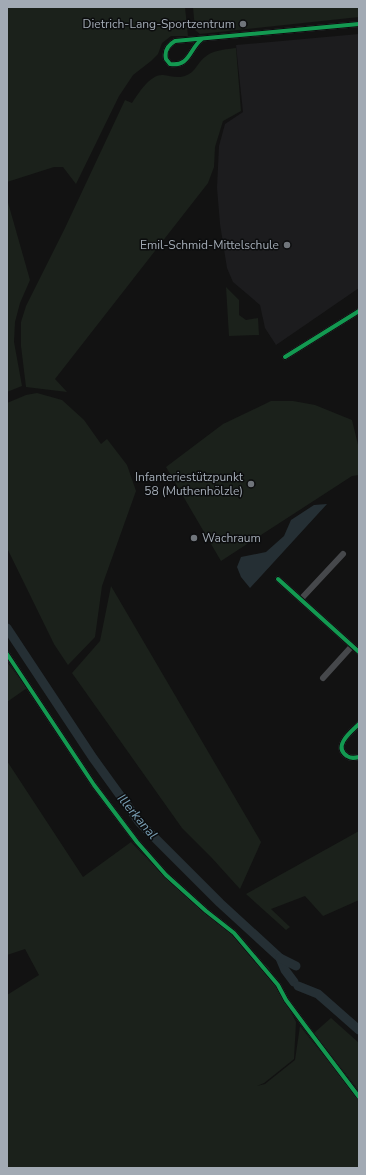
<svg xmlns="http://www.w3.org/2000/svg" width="366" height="1175" font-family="'Nunito Sans',sans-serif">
  <rect width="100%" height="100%" fill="#121212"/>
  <path fill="#1c1c1e" d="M359,34V288L276,345L265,328L260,305L233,282L227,268L220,224L217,188L219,146L225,124L243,112L236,45Z"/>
  <g fill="#1b211b">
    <path d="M7,7H185L188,36H171L162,43L158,54L151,61L133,75L119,96L76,184L63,167H54L7,182Z"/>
    <path d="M193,7H359V17L200,34L195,30Z"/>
    <path d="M236,48L241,111L223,121L215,147L214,167L208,183L55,379L67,392L26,387L21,346V322L26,306L65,228L125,100L132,103C138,94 150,74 163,75C171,76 179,79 187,75C193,73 196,67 200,62C210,50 221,50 236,48Z"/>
    <path d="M7,199L30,280L20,303L15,322L14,342L22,386L7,392Z"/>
    <path d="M226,287L239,300V315L246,320L258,318L259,335L229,336Z"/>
    <path d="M37,393L62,400L84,420L101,444L107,439L127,465L136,491L102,586L95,637L68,665L54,644L7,548V403L26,395Z"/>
    <path d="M271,401H293L315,405L352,420L359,449V475L352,476L221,561L166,467L223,424Z"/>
    <path d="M111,586L261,842L240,889L211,857L182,828L72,673L100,641Z"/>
    <path d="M7,662L27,688L7,702Z"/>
    <path d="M7,761L83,877L131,842L163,875L216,922V923L217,922L225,926L269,968L296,1022L294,1059L264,1083L257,1086L265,1084L295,1060L300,1026L359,1099V1168H7V995L39,975L25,949L7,955Z"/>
    <path d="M359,831V900L323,916L305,896L271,909L290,927L286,930L246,894Z"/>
    <path d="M331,1018L359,1043V1091L314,1033Z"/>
  </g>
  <path fill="#252f34" d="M327,504L250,588L241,577L237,567L241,557L266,552L284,536L291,520L314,505Z"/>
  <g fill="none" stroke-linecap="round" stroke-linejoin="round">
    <g stroke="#252f34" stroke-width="9">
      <path d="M7,628L93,758L140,823L220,903L280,958L285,970L294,982"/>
      <path d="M280,958L296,966"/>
      <path d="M298,986L318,994L359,1030"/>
    </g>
    <g stroke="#46484b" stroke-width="6">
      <path d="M202,39C189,49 190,67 170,64L166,59C164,50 168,45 175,41L359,24"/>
      <path d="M285,357L359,311"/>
      <path d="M278,579L359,652"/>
      <path d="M301,599L343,554"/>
      <path d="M7,654L94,785L137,842L166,875L206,911L234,933L278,985L286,1000L306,1027L359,1097"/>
      <path d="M323,678L352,646"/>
      <path d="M359,724C352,731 332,746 347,756C351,759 355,758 359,757"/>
    </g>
    <defs>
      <g id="cycleway">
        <path d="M202,39C189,49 190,67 170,64L166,59C164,50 168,45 175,41L359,24"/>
        <path d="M285,357L359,311"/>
        <path d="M278,579L359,652"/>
        <path d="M7,654L94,785L137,842L166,875L206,911L234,933L278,985L286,1000L306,1027L359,1097"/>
        <path d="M359,724C352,731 332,746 347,756C351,759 355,758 359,757"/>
      </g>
    </defs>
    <use href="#cycleway" stroke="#0c0d0e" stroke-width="6"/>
    <use href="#cycleway" stroke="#139951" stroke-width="4"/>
  </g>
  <g fill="#70757b" stroke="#0c0d0e" stroke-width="1.5">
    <circle cx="243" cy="24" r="4"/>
    <circle cx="287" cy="245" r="4"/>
    <circle cx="251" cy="484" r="4"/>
    <circle cx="194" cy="538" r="4"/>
  </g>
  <g text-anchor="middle" stroke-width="3" stroke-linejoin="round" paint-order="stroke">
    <g font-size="12" fill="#a2aab4" stroke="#0c0d0e" text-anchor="end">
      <text x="235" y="28">Dietrich-Lang-Sportzentrum</text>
      <text x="279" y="249">Emil-Schmid-Mittelschule</text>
      <text x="243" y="481">Infanteriestützpunkt<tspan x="243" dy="14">58 (Muthenhölzle)</tspan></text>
      <text x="202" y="542" text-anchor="start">Wachraum</text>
    </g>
    <g font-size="13" font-style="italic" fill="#779cb1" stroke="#0c0d0e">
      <text transform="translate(138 816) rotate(50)" y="5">Illerkanal</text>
    </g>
  </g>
  <rect width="366" height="1175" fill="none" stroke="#a2aab4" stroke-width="16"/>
</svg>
